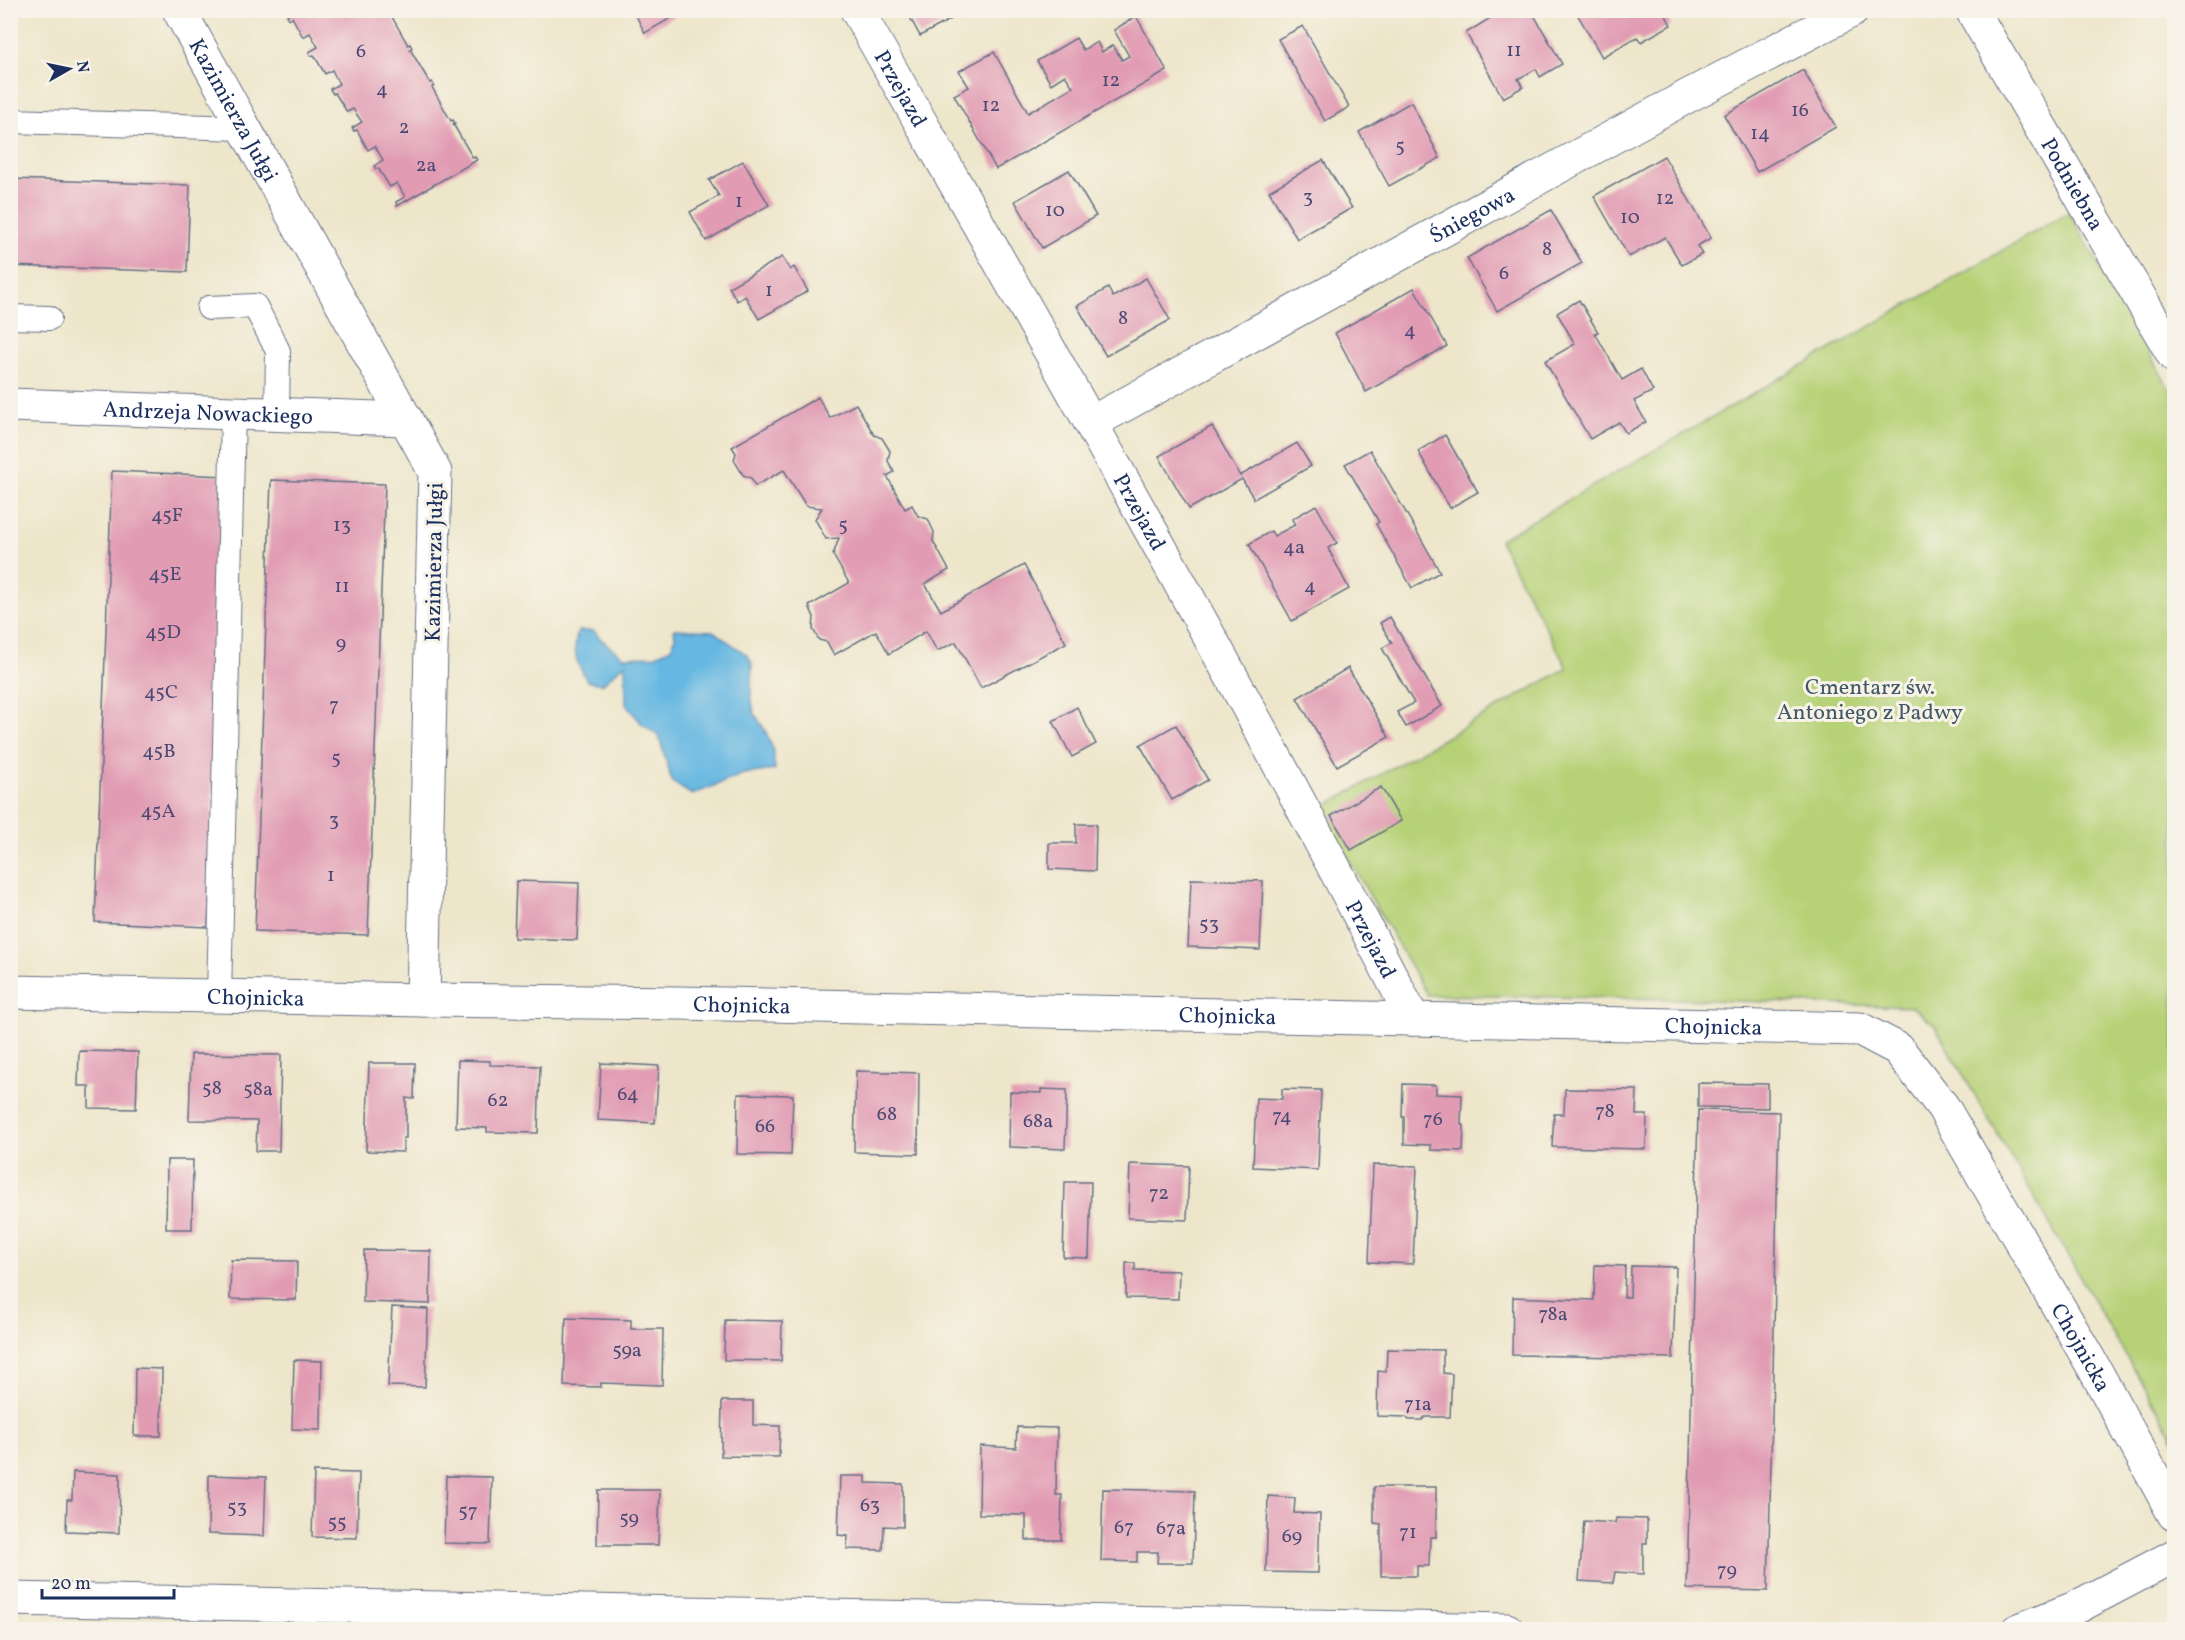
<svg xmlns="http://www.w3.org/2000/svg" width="2185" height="1640" font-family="Vollkorn,serif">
  <rect width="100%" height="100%" fill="#f7f3e8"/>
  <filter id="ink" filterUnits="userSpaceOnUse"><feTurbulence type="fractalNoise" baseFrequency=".0167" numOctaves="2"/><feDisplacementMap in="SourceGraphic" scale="12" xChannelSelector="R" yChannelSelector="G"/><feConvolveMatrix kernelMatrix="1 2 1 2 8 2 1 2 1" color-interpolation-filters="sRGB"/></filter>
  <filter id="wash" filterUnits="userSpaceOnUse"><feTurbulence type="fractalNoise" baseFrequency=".008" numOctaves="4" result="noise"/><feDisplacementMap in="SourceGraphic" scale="24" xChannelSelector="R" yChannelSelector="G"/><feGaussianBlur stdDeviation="1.35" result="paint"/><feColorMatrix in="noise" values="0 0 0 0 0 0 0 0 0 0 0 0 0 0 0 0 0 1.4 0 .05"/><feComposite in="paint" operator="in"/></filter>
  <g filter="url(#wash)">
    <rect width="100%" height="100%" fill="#eee6cb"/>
    <path fill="#b6d176" stroke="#68806a" stroke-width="1.5" d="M2069,212L2174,397V1439L1935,1026L1912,1007L1683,999L1427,995L1320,809L1567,668L1499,540Z"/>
    <path fill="#66b7e1" stroke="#4073a0" stroke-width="1.5" d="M674,629L713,631L747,655L752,663L751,694L754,713L765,730L773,749L775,770L743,774L692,795L672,782L659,736L642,724L626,704L625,664L602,684L587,681C576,661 572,653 578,631H594C603,644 612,647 623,657L654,656L671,648L675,638Z"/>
    <g id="blocks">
      <g fill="#e19cb4">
        <path d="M295,10H388L408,45L410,44L412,48L410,49L430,83L432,82L434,86L432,87L451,121L453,120L455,123L453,124L473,158L475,157L477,160L397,206L396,202L405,197L397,183L390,187L378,168L376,169L374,166L383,160L375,146L368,150L357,130L354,131L352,128L362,122L353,109L347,112L335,93L333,94L330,89L339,84L332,70L325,74L314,55L311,56L310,55L309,52L318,47L310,33L303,37L292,17L289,19L287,15Z"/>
        <path d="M633,10H685L645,33Z"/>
        <path d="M906,10H968L920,36Z"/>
        <path d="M1503,10H1531L1562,64L1540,77L1536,69L1518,79L1523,87L1503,98L1466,33Z"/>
        <path d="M1575,10H1663L1671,25L1641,42L1637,37L1602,57Z"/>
        <path d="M1136,16L1167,71L996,169L954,95L969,87L959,71L994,52L1028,113L1073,87L1065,75L1051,84L1037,61L1076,38L1083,50L1097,42L1102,52L1113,45L1122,60L1129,56L1114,30Z"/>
        <path d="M1303,26L1349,107L1325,121L1278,39Z"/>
        <path d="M1803,70L1836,127L1757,172L1724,115Z"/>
        <path d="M1411,102L1440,158L1389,186L1359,132Z"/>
        <path d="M1664,156L1711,238L1697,246L1702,254L1682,265L1665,237L1629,257L1594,196Z"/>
        <path d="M1323,160L1352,208L1297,239L1269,191Z"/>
        <path d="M743,161L769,205L706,241L690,212L719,196L709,180Z"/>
        <path d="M1069,170L1096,216L1042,248L1015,201Z"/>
        <path d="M10,179L190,185L187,272L10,266Z"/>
        <path d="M1551,210L1582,263L1497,311L1467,258Z"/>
        <path d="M782,257L790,270L794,267L808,291L759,319L745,296L737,301L729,287Z"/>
        <path d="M1146,278L1170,320L1106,356L1077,306L1108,288L1113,297Z"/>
        <path d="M1414,288L1447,346L1366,392L1335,333Z"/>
        <path d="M1579,300L1598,332L1595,333L1622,380L1641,369L1653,391L1634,401L1646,422L1626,433L1619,422L1590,439L1545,361L1575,344L1557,313Z"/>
        <path d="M818,397L830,418L856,404L874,435L882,438L890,451L888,461L894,472L887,476L905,509L912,505L918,516L928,519L934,532L933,541L949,570L925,584L941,611L1024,565L1066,643L981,688L956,642L937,651L926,631L889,654L876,631L834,655L827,642L819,640L813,629L814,617L809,606L849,583L833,555L839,538L826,539L815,519L822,508L806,506L784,470L755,486L751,478L743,475L734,460L736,453L732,447Z"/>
        <path d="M1212,426L1240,476L1297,443L1311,466L1254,499L1242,479L1189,509L1159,456Z"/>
        <path d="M1445,435L1478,492L1450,508L1418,451Z"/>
        <path d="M1370,450L1440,572L1412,588L1376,524L1379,522L1345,464Z"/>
        <path d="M112,471L225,476L208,927L95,922Z"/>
        <path d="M271,480L385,484L368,935L255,931Z"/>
        <path d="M1316,505L1337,543L1328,548L1349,589L1292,621L1249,544L1271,531L1274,536L1295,525L1292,519Z"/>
        <path d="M1390,617L1442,706L1406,727L1397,712L1414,703L1382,648L1392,643L1380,623Z"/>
        <path d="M1348,668L1389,737L1337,766L1297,698Z"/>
        <path d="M1077,707L1096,744L1072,757L1053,721Z"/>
        <path d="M1176,725L1208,780L1172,800L1140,745Z"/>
        <path d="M1381,787L1401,821L1351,850L1331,816Z"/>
        <path d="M1076,824H1096L1095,871L1049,869V843H1076Z"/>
        <path d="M1191,879L1263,881L1260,950L1188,947Z"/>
        <path d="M516,881L579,883L577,940L514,938Z"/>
        <path d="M79,1051L138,1052L136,1109L89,1108V1086H78Z"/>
        <path d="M191,1054L281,1055L279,1151H256L257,1121L189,1120Z"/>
        <path d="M458,1060L490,1061V1065L540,1066L538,1133L487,1132V1128L456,1127Z"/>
        <path d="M369,1063H415L414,1099L406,1098V1138H403V1152L366,1151Z"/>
        <path d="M601,1063L659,1066L655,1123L598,1120Z"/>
        <path d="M856,1071L919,1073L918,1154L854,1152Z"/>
        <path d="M1698,1083L1768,1084V1108L1698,1107Z"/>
        <path d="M1403,1084L1436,1085V1094L1462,1095L1461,1125H1464L1463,1151L1431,1150V1145L1404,1144V1117H1402Z"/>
        <path d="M1041,1089L1067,1090L1065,1149L1009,1147L1010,1092L1041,1093Z"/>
        <path d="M1282,1089L1321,1090L1318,1170L1253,1167L1256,1098L1282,1099Z"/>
        <path d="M1565,1089L1637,1090L1636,1115H1647L1646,1149L1552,1147L1554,1114H1564Z"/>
        <path d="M738,1094L793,1095L791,1155L737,1154Z"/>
        <path d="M1698,1110L1779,1112L1768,1591L1687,1589Z"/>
        <path d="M167,1160H193L192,1229H166Z"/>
        <path d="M1130,1164L1189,1166L1187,1220L1128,1218Z"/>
        <path d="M1373,1165L1417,1166L1413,1264L1369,1262Z"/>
        <path d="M1065,1182H1091L1089,1258L1063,1257Z"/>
        <path d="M364,1250L431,1251L430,1304L363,1302Z"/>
        <path d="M231,1260L297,1261L296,1300L230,1299Z"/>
        <path d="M1126,1263H1135V1270L1179,1271L1178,1299L1126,1298Z"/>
        <path d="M1595,1265L1625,1266L1624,1297H1630L1631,1266L1676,1267L1673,1358L1512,1355L1513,1297L1594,1300Z"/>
        <path d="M392,1307L428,1309L425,1387L388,1386Z"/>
        <path d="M566,1318L631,1320V1329H663L662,1385L601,1383V1387L564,1386Z"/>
        <path d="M725,1320L782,1321L781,1361L724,1360Z"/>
        <path d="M1387,1349L1443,1350V1373L1452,1374L1450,1417H1425L1422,1420H1409L1406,1417L1377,1416L1378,1371L1386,1372Z"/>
        <path d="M294,1360L322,1361L321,1430L292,1429Z"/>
        <path d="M135,1368L162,1369L161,1436H134Z"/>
        <path d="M722,1401H753V1425L780,1426L779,1457L721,1456Z"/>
        <path d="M1017,1427L1057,1428L1056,1495H1062L1061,1540H1026V1515L979,1514L980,1446L1016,1448Z"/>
        <path d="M73,1472L120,1474L119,1533L66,1531L67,1500H72Z"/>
        <path d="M314,1472L359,1473L357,1538L312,1537Z"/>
        <path d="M209,1475L266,1477L264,1536L208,1534Z"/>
        <path d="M446,1476L492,1477L490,1544L444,1543Z"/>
        <path d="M840,1476H866V1483L903,1484V1527L884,1526L883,1550L847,1549L848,1536L838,1535Z"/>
        <path d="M1374,1487H1436V1537H1430L1429,1566H1417V1576H1381V1524L1374,1523Z"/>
        <path d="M1103,1489L1195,1491L1193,1563H1157L1158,1552H1137V1562L1101,1561Z"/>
        <path d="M598,1490H660L658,1545H597Z"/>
        <path d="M1268,1496L1295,1498L1294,1513L1320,1514L1318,1573L1266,1572Z"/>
        <path d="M1616,1518L1647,1519V1543H1643V1574L1615,1572L1613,1583L1579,1581L1584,1521L1615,1523Z"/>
      </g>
    </g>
  </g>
  <g filter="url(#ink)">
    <use href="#blocks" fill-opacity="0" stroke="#656f84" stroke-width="1.5"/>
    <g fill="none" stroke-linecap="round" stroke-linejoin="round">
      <defs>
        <g id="lane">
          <path d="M10,121L244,128"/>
          <path d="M209,308L255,306L278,351L277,414"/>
          <path d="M10,317L49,318"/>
          <path d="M219,996L233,413"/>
        </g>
        <g id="street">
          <path id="s1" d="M179,10L435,472L423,1000"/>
          <path id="s2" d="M857,10C1046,344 1238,677 1413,1019"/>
          <path id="s3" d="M1972,10L2174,356"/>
          <path id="s4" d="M10,405L406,419"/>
          <path id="s5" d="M1091,423L1686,97L1853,10"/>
          <path id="s6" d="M10,992L423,1000L679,1003L1860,1029L1898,1049L1943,1107L2094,1368L2174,1514"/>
          <path d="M10,1599L1507,1630"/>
          <path d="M2019,1630L2075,1608L2174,1556"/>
        </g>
      </defs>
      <use href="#lane" stroke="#656f84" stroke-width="26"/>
      <use href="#street" stroke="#656f84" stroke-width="35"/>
      <use href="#lane" stroke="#fff" stroke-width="24"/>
      <use href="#street" stroke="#fff" stroke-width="33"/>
    </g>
  </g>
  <g text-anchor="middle" stroke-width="6" stroke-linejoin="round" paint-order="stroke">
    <g font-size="20" fill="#4c4a74">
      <text x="1514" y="56">11</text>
      <text x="361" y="57">6</text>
      <text x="1111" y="86">12</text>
      <text x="382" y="95">4</text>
      <text x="991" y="111">12</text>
      <text x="1800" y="116">16</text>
      <text x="404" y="133">2</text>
      <text x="1760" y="139">14</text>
      <text x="1400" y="152">5</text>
      <text x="426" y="171">2a</text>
      <text x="1308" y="203">3</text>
      <text x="1665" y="204">12</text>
      <text x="739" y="207">1</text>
      <text x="1055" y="216">10</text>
      <text x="1630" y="223">10</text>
      <text x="1547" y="255">8</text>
      <text x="1504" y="279">6</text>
      <text x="769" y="296">1</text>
      <text x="1123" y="324">8</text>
      <text x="1410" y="336">4</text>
      <text x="167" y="521">45F</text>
      <text x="342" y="531">13</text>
      <text x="843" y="531">5</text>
      <text x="1294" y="553">4a</text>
      <text x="165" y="580">45E</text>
      <text x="342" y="592">11</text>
      <text x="1310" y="592">4</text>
      <text x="163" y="638">45D</text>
      <text x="341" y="649">9</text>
      <text x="161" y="698">45C</text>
      <text x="334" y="711">7</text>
      <text x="159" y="757">45B</text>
      <text x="336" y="764">5</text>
      <text x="158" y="817">45A</text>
      <text x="334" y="826">3</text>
      <text x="331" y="881">1</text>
      <text x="1209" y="930">53</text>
      <text x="212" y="1094">58</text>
      <text x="258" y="1095">58a</text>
      <text x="628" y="1100">64</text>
      <text x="498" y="1106">62</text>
      <text x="1605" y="1117">78</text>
      <text x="887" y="1120">68</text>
      <text x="1282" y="1122">74</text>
      <text x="1433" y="1125">76</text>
      <text x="1038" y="1127">68a</text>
      <text x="765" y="1132">66</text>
      <text x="1159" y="1199">72</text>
      <text x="1553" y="1320">78a</text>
      <text x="627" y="1356">59a</text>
      <text x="1418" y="1410">71a</text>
      <text x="870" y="1511">63</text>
      <text x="237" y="1513">53</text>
      <text x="468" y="1517">57</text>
      <text x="629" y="1524">59</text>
      <text x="337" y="1528">55</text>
      <text x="1124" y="1533">67</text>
      <text x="1171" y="1534">67a</text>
      <text x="1408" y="1538">71</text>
      <text x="1292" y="1542">69</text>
      <text x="1727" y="1576">79</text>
    </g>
    <g font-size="22" fill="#1b2f5e" stroke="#f7f3e8">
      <text dy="8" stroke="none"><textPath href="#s2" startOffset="90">Przejazd</textPath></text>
      <text dy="8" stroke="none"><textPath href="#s1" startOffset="114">Kazimierza Jułgi</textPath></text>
      <text dy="8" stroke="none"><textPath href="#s3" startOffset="201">Podniebna</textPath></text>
      <text dy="8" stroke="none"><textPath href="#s5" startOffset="434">Śniegowa</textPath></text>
      <text dy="8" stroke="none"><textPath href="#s4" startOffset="198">Andrzeja Nowackiego</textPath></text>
      <text dy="8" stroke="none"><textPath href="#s2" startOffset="576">Przejazd</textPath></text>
      <text transform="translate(433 562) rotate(-89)" y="8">Kazimierza Jułgi</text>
      <text dy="8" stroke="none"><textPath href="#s2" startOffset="1062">Przejazd</textPath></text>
      <text dy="8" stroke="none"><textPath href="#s6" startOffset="246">Chojnicka</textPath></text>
      <text dy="8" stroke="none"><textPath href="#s6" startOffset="732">Chojnicka</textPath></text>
      <text dy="8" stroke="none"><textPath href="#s6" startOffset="1218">Chojnicka</textPath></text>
      <text dy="8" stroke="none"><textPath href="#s6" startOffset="1704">Chojnicka</textPath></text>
      <text dy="8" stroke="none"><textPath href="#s6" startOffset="2244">Chojnicka</textPath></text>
    </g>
    <g font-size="22" fill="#425864" stroke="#f7f3e8">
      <text x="1870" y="694">Cmentarz św.<tspan x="1870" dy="25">Antoniego z Padwy</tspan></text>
    </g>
  </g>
  <rect width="2185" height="1640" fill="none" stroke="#f7f3e8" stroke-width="36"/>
  <g transform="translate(69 69) rotate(81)" stroke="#f7f3e8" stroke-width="4.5" paint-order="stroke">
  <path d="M0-4.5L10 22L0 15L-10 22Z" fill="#1b2f5e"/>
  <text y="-9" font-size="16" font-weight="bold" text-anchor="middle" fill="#1b2f5e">N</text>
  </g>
  <path d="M42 1589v9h132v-9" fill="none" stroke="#1b2f5e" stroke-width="3"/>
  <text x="51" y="1589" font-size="18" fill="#1b2f5e" stroke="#f7f3e8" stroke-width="4.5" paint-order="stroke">20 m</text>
</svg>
